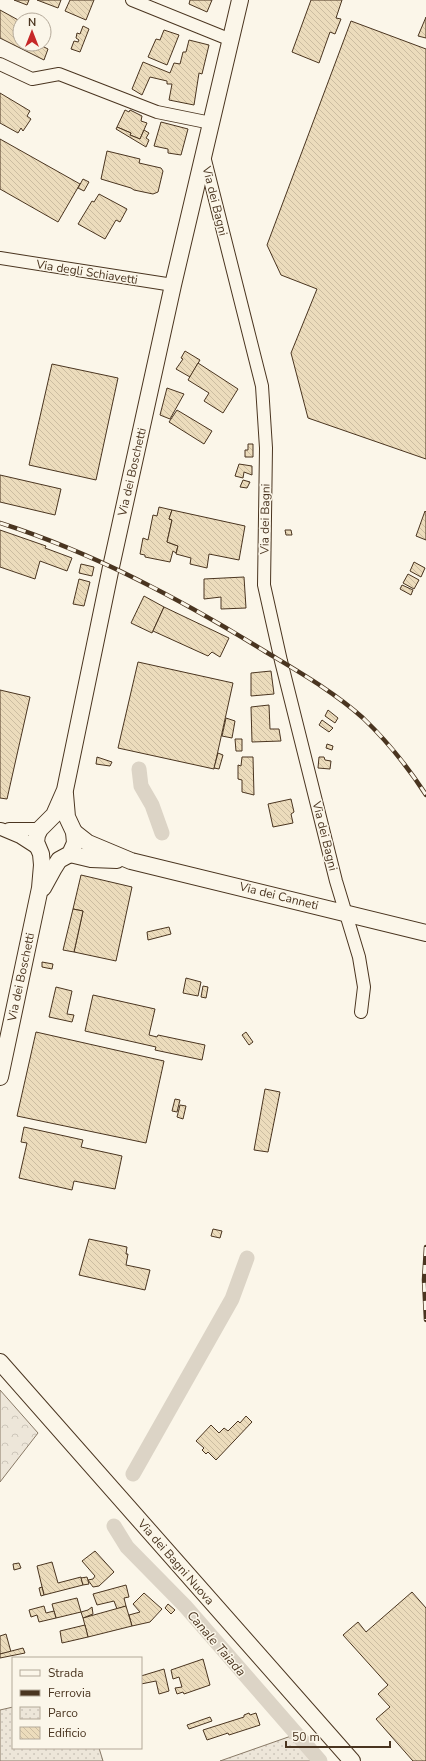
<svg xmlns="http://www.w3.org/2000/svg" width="426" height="1761" font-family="'Nunito Sans',sans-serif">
  <defs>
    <pattern id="forest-crowns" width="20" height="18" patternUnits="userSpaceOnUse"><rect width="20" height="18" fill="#ede6d9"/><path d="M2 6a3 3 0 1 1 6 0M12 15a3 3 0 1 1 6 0" fill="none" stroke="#cdc6ba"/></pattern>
    <pattern id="wetland-marsh" width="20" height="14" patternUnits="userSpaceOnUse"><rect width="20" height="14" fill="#ede6d9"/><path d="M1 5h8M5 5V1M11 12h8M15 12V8" fill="none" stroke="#cdc6ba"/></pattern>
    <pattern id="park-dots" width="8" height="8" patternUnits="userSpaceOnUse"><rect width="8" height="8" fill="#ede6d9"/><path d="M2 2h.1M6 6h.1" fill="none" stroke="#cdc6ba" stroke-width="1.8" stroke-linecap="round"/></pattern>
    <pattern id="building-back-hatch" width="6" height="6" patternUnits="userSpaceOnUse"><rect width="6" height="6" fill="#ecdcbc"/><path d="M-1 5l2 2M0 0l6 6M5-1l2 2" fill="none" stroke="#ccbda1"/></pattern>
  </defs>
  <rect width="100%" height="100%" fill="#fbf6e9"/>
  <path fill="url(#forest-crowns)" stroke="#887966" d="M0,1390L38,1433L0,1482Z"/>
  <path fill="url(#wetland-marsh)" stroke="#887966" d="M426,1247V1320L424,1280Z"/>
  <g fill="url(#park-dots)" stroke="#887966">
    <path d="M13,1707V1748H99L103,1761H0V1710Z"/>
    <path d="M294,1735L316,1761H220Z"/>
  </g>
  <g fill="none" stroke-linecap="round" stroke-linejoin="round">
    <g stroke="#dcd4c6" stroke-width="15">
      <path d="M139,769L141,786L152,805L162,833"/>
      <path d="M133,1474L232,1299L247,1258"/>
      <path d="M114,1526L127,1547L185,1606L320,1761"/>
    </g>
  </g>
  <g fill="url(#building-back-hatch)" stroke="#4a3520">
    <path d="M14,0H29L27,5Z"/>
    <path d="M37,0H61L58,8Z"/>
    <path d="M70,0H94L86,20L65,11Z"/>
    <path d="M190,0H212L207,12L189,4Z"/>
    <path d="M311,0H342L336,18L341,19L335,34L330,32L319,63L292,52Z"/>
    <path d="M0,10L20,21V44H38L48,49L44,60L0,38Z"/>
    <path d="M426,17V38L418,36Z"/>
    <path d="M351,21L426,49V459L308,418L291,353L317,289L281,275L267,245Z"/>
    <path d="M83,26L89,29L80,52L71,49L74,41L78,42L79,40L76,38L77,33L80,34Z"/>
    <path d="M164,30L179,35L167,65L148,57L156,39L160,40Z"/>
    <path d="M189,40L209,45L202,74L199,73L194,105L169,100L172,84H167V81L150,77L142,95L132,89L143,62L170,73L174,63L180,64L183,52H186Z"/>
    <path d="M0,93L30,111L27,116L31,119L23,131L21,128L18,133L0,123Z"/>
    <path d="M125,110L129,112L130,110L142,116L141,121L147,123L140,139L130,135L131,133L117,127Z"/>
    <path d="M161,122L188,129L181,155L168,153V149L154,146Z"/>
    <path d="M117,127L131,133L130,135L140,139L144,130L149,133L146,138L149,140L146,147L116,129Z"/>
    <path d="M0,139L80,184L58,222L0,189Z"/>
    <path d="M107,151L140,159L139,163L161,168L163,171L158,192L153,194L134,190L131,188L101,179Z"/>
    <path d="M83,179L89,182L84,191L78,188Z"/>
    <path d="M99,194L127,209L120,222L116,220L105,239L78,224L92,201L94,202Z"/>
    <path d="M185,351L200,360L190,377L176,369L183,359L181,358Z"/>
    <path d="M198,363L238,389L223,413L204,401L209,393L188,380Z"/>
    <path d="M52,364L118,378L96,480L29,465Z"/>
    <path d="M167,388L184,394L170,419L160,415Z"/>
    <path d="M177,410L212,431L204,444L169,422Z"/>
    <path d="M248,444H253V457H245V450H248Z"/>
    <path d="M239,464L252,466V475L244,472L243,478L235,476Z"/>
    <path d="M0,475L61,489L55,515L0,502Z"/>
    <path d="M243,480L250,482L247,488L240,487Z"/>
    <path d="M159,507L172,510L169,519L172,520L167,542L178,546L176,553L173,551L170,562L145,557V555L140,554L143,538L148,540L153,515L157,516Z"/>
    <path d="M172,510L245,526L239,560L209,554L207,568L190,564L191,558L176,554L178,546L167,542L172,520L169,519Z"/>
    <path d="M425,511L426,512V540L416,536Z"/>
    <path d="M0,530L46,546L45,548L72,558L67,571L40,561L35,579L0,567Z"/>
    <path d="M285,530H291L292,535H286Z"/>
    <path d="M414,562L425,568L421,577L410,571Z"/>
    <path d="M81,564L94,567L92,576L79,573Z"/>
    <path d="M408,574L419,580L414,589L403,583Z"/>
    <path d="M244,577L246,608L221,609V597L204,599V579Z"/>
    <path d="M79,579L90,582L84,606L73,604Z"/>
    <path d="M402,585L413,590L411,595L400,589Z"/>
    <path d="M144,596L164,607L152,633L131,623Z"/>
    <path d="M164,607L229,638L220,657L212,652L208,656L153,631Z"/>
    <path d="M138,662L233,683L214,769L118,748Z"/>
    <path d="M271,671L274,694L251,696V673Z"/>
    <path d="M0,690L30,697L7,799L0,798Z"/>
    <path d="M269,705L270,729H279L281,741L252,742L251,707Z"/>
    <path d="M328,710L338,718L335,723L325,716Z"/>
    <path d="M226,718L235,721L232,738L222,736Z"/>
    <path d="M322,720L333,728L329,732L319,725Z"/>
    <path d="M235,739H242V751H236Z"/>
    <path d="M327,744L333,746L332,750L326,748Z"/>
    <path d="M218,753L223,755L219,769L214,768Z"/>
    <path d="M97,757L112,762L110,766L96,764Z"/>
    <path d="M242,757H253L254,795L242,792V780L238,779V765L241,766Z"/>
    <path d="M319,757H324L325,760L331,761L330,769L318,768Z"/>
    <path d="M291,799L294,812L291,814L293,823L273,827L268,804Z"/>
    <path d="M81,875L132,887L116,961L74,952L83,911L73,909Z"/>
    <path d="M73,909L83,911L74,952L63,950Z"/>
    <path d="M169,927L171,934L148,940L147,932Z"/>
    <path d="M42,962L53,964L52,969L42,967Z"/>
    <path d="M186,978L201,982L198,996L183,993Z"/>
    <path d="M203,986L208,987L206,998L201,997Z"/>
    <path d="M56,987L72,991L67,1014L74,1015L72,1022L49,1017Z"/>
    <path d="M93,995L155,1009L149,1035L157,1037L158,1035L205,1045L202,1060L155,1050L156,1047L85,1031Z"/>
    <path d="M36,1032L164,1061L146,1143L17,1116Z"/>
    <path d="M246,1032L253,1042L249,1045L242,1035Z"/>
    <path d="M265,1089L280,1092L268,1152L254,1150Z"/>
    <path d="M175,1099L180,1100L177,1112L172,1111Z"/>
    <path d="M180,1105L186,1106L183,1119L177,1117Z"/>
    <path d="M24,1127L83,1140L81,1147L122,1156L115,1189L74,1181L72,1190L19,1178L27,1143L21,1142Z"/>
    <path d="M213,1229L222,1231L220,1238L211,1236Z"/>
    <path d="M89,1239L127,1247L126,1254H128L126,1265L150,1270L145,1290L79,1275Z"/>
    <path d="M246,1416L252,1422L216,1460L208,1452L206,1454L202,1450L204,1448L196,1441L211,1425L219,1433L224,1428L228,1431L238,1421L240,1423Z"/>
    <path d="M95,1551L114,1572L99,1586L93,1587L88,1580L93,1579L95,1576L82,1561Z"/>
    <path d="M52,1562L58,1583L81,1577L83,1585L44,1595L37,1566Z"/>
    <path d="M19,1563L21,1568L14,1570L13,1564Z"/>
    <path d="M87,1577L89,1584L83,1585L81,1578Z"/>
    <path d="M126,1585L129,1597L124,1598L126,1606L117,1609L114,1601L97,1605L93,1594Z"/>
    <path d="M42,1587L44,1595L41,1596L39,1588Z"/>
    <path d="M412,1592L426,1608V1761H413L376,1719L390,1707L378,1694L388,1685L343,1635L358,1622L366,1632Z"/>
    <path d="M144,1593L162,1609L150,1622L132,1626L129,1615L140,1612L133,1604Z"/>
    <path d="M77,1598L81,1612L56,1618L52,1604Z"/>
    <path d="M168,1604L175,1610L171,1614L165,1608Z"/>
    <path d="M44,1606L46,1613L54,1611L56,1618L39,1622L37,1615L31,1617L29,1610Z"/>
    <path d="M126,1606L132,1626L88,1637L83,1618Z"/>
    <path d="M92,1607L93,1614L83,1618L81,1612L88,1610Z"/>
    <path d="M85,1625L88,1637L62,1643L60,1631Z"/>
    <path d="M6,1634L11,1652L0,1654V1636Z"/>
    <path d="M23,1648L25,1653L0,1658V1654Z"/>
    <path d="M203,1659L210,1685L184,1694L183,1692L177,1694L175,1688L182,1687L179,1677L173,1679L171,1670Z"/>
    <path d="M164,1669L169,1691L159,1694L156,1681L141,1684V1676Z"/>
    <path d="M249,1713L250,1715L256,1713L260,1725L229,1735L228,1733L207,1740L203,1730L244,1717V1715Z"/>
    <path d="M210,1717L212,1721L189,1729L187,1725Z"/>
  </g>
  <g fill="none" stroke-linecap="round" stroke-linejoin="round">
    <defs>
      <g id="minor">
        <path d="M132,0L231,40"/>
        <path d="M0,64L32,79L59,74L157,112L211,123"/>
        <path d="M204,156L262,386L266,448L264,585L281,661L336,881L359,957L364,987L361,1012"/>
        <path d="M0,258L173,285"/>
        <path d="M1,829L20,837L37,848"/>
        <path d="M9,829H40"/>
      </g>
      <g id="tertiary">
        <path d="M74,832L88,843L131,861L426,933"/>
        <path d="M70,854L91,859L117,860"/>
        <path d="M43,888L54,868L59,860L70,854L75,843L74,832L67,817L65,794"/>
        <path d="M0,1077L40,888L42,865L41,854L36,842L37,835L40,829L54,815L65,790L111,567L173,285L240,0"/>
        <path d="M0,1362L352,1761"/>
      </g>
    </defs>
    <use href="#minor" stroke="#4a3520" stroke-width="14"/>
    <use href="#tertiary" stroke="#4a3520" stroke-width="18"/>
    <use href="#minor" stroke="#fbf6e9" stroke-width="12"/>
    <use href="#tertiary" stroke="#fbf6e9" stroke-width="16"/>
    <defs>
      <g id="rail">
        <path d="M0,523C94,553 182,600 266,652C299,672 334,692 363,718C387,741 408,767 426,795"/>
        <path d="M426,1247L424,1280L426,1320"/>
      </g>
    </defs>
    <use href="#rail" stroke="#4a3520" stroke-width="4.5"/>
    <use href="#rail" stroke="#fbf6e9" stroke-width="3" stroke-dasharray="9" stroke-linecap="butt"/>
  </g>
  <g text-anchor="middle" stroke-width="3" stroke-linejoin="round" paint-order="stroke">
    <g font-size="12" fill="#4a3520" stroke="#fbf6e9">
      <text transform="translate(215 201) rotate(76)" y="4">Via dei Bagni</text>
      <text transform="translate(87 272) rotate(9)" y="4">Via degli Schiavetti</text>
      <text transform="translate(132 472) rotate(-77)" y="4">Via dei Boschetti</text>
      <text transform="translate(265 519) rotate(-89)" y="4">Via dei Bagni</text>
      <text transform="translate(325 836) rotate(76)" y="4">Via dei Bagni</text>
      <text transform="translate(279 896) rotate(14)" y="4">Via dei Canneti</text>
      <text transform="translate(21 977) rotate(-78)" y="4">Via dei Boschetti</text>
      <text transform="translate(176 1562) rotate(49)" y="4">Via dei Bagni Nuova</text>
    </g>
    <g font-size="13" font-style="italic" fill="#4a3520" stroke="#fbf6e9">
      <text transform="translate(217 1643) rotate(49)" y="5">Canale Taiada</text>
    </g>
  </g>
  <rect x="12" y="1657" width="130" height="92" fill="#fbf6e9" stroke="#b4a999"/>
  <rect x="20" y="1670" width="20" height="6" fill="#fbf6e9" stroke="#b4a999"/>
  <text x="48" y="1677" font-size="12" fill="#4a3520">Strada</text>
  <rect x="20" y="1690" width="20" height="6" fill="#4a3520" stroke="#b4a999"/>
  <text x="48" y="1697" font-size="12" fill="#4a3520">Ferrovia</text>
  <rect x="20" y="1707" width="20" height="12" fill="url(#park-dots)" stroke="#b4a999"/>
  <text x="48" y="1717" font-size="12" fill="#4a3520">Parco</text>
  <rect x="20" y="1727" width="20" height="12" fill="url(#building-back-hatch)" stroke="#b4a999"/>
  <text x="48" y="1737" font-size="12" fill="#4a3520">Edificio</text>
  <g transform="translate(32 32)"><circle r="19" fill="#fbf6e9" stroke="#b4a999"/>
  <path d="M0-3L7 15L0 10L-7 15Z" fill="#c62828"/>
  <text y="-6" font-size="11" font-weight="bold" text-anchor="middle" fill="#4a3520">N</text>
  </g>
  <path d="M286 1741v6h104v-6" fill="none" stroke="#4a3520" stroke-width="2"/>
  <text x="292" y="1741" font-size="12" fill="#4a3520" stroke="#fbf6e9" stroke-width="3" paint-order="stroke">50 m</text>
</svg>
